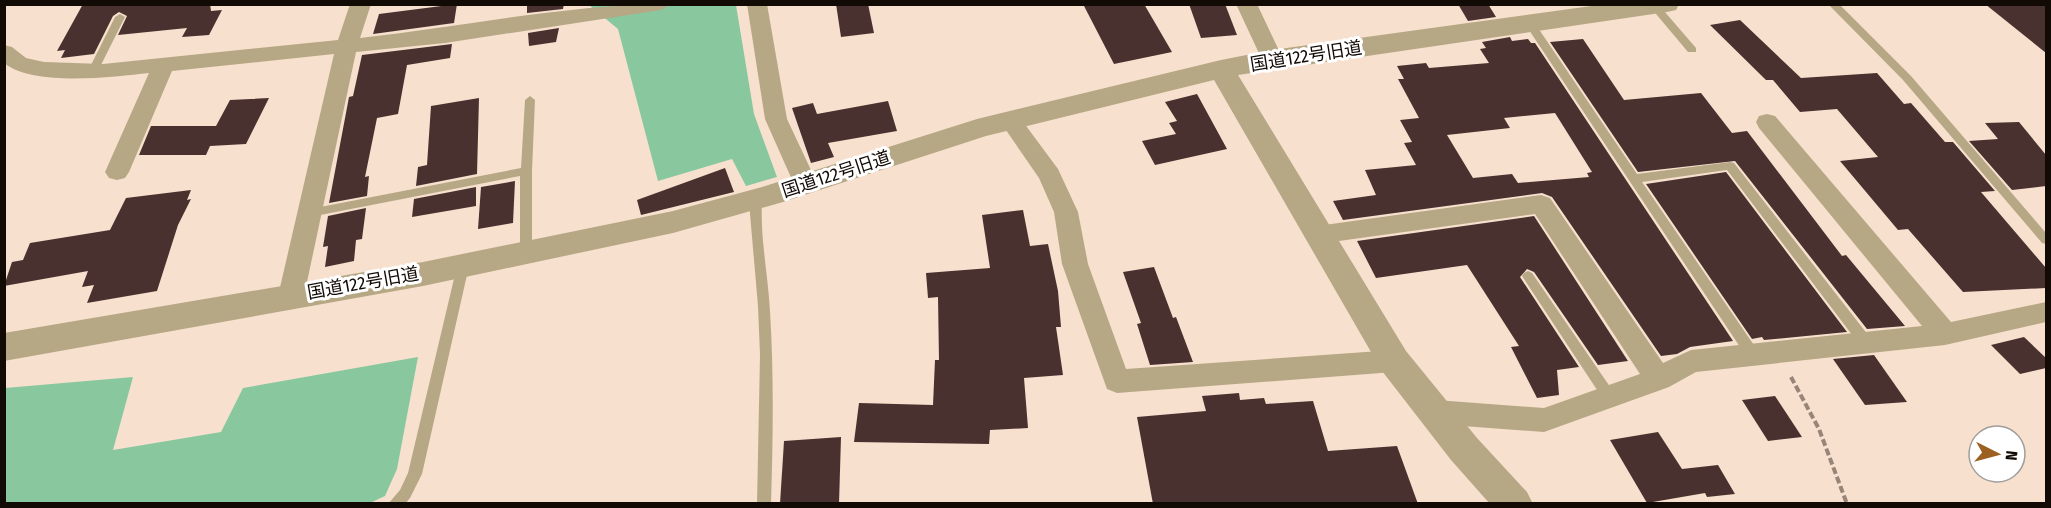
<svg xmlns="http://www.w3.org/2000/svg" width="2051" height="508" font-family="'Fira Sans Condensed','Noto Sans JP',sans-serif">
  <rect width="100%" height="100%" fill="#f8e0ce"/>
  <g fill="#89c89e">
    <path d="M589,5H736L754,114L777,177L746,186L732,159L658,181L618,29Z"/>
    <path d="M418,357L397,469L385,496L370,503H5V388L133,377L113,450L221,432L243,388Z"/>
  </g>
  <g fill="#49312f" fill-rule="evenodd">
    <path d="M83,4H210L211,11L222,10L209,35L182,37L187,28L118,35L127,16L119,12L113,16L94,54L61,58L65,50L57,51Z"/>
    <path d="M457,4L454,23L373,34L379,14Z"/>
    <path d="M527,4H564L563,9L527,13Z"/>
    <path d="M836,4H868L874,33L841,37Z"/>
    <path d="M1083,4H1144L1172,52L1114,64Z"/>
    <path d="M1189,4H1225L1237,35L1201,38Z"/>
    <path d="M1458,4H1488L1496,17L1468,21Z"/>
    <path d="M1985,4H2046V53Z"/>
    <path d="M1740,20L1801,78L1877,73L1904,104L1911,103L1945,142H1953L1995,191L1981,192L2046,268V288L1963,292L1908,229L1898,230L1840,161L1878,157L1837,109L1800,112L1773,80H1766L1710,25Z"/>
    <path d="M559,28L556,42L529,46L528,33Z"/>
    <path d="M1510,37L1512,41L1528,39L1531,43H1535L1733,341L1690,347L1677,354L1661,356L1552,197L1542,193L1343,220L1333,201L1376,195L1365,170L1416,165L1404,143L1412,142L1400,120L1419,118L1398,79H1404L1397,66L1426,63L1429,68L1489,63L1480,49L1486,48L1482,42ZM1555,113L1592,172L1587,173L1589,177L1518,183L1512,174L1473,178L1447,135L1510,128L1504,118Z"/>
    <path d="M1583,39L1624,100L1701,93L1732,133L1747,131L1842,256L1846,255L1905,326L1867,329L1735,161L1638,172L1550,42Z"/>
    <path d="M452,44L450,58L407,65L398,114L377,118L365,177L369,176L367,196L329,203L349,97L353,96L362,55Z"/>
    <path d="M1197,94L1227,149L1155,165L1142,141L1176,134L1169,123L1177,121L1165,102Z"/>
    <path d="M269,98L246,144L210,146L206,155H139L151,126H216L230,100Z"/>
    <path d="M479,98L477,174L416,186L418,167L427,165L431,106Z"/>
    <path d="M888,101L897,131L828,143L834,157L811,163L792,108L813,103L817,114Z"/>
    <path d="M2019,122L2046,155V186L2012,190L1969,141L1998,139L1985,123Z"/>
    <path d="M725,168L734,192L641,215L637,200Z"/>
    <path d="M1726,172L1847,332L1764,340L1762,337L1752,339L1646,184Z"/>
    <path d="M515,181L513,223L478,229L481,187Z"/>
    <path d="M476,187V206L412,217L414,199Z"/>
    <path d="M191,190L187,200L191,199L178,225L157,291L87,303L94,285L82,287L88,271L4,286L12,262L23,260L30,243L110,230L126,198Z"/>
    <path d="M366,208L362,239L356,240L354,261L325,267L328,246L323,247L328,216Z"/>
    <path d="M1023,210L1030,246L1048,244L1058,291L1061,327H1056L1063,375L1024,378L1028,428L990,430L989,444L854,442L859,403L933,405L935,360H939L938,297L928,298L926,273L990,268L982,215Z"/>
    <path d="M1534,216L1628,361L1598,365L1534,272L1527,269L1520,277L1579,367L1557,370L1559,395L1537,398L1511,347L1519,346L1467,265L1376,278L1357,241Z"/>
    <path d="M1154,267L1173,318L1176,317L1193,362L1150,365L1137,324L1141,323L1123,272Z"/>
    <path d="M2024,337L2046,358V368L2020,374L1991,345Z"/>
    <path d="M1874,355L1907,402L1865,405L1833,359Z"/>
    <path d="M1239,393L1240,400L1264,398L1266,404L1313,401L1328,451L1397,446L1418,504H1153L1137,417L1206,411L1202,396Z"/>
    <path d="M1775,396L1802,437L1768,441L1742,400Z"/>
    <path d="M1658,432L1682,469L1718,465L1735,494L1707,497L1705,493L1647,503L1610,440Z"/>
    <path d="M841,437L839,504H780L784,441Z"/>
  </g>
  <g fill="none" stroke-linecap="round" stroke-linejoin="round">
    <path stroke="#968578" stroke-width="4" stroke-dasharray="7 3" stroke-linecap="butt" d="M1791,377L1819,429L1847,504"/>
    <g fill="#b6a885" fill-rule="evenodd">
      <path d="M1650,4H1658L1696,48V52H1688L1651,8Z"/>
      <path d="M1828,4H1839L1911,76L2046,233V244L2042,243L1903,80Z"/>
      <path d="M120,14L125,17L97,73H89L88,71L115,17Z"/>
      <path d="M1530,21L1534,22L1637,174L1730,162L1734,163L1872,340L1873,344L1872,348L1867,349L1862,348L1727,170L1642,182L1758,351L1759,355L1758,359L1753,360L1748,359L1525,24Z"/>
      <path d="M530,96L535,100L532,171V253L530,256L526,258L520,253V176L310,217L304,213L310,209L521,168L525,100Z"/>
      <path d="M756,197L762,201C760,238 768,274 770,311C774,375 773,439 771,504H757L760,355L758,306L750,214V201Z"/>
      <path d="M463,261L467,263L469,266L422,474L410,498L405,504H388L400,490L408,473L457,266L459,263Z"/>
      <path d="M1528,271L1532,273L1615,394L1617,398L1615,402L1610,404L1605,402L1524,279L1522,276L1524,273Z"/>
    </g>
    <g fill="#b6a885" fill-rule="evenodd">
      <path d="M350,4H371L360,38C463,27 567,4 671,4L661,10L445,43L356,52L304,296L300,303L291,306L282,303L278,296L334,54L172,71L129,172L125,178L117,180L109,178L105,172L149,73C113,77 34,87 4,63V45L12,47L26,58L44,62L103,64L338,40Z"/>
      <path d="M747,4H767L787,119L818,185L815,191L806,194L797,191L765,119Z"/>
      <path d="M1236,4H1257L1283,59L1280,64H1264Z"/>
      <path d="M1010,112L1018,115L1058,169L1078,212L1088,264L1126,369L1394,350L1404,353L1408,361L1404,369L1394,372L1117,393L1107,389L1062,264L1054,212L1039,178L999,120L1002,115Z"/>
      <path d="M1767,114L1775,116L1951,322L2046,302V322L1945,345L1696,372L1669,387L1544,432L1436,424L1426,421L1422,412L1426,403L1436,400L1544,408L1640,374L1535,214L1317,244L1308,242L1304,235L1308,228L1317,226L1541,195L1550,198L1663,363L1691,350L1922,326L1759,128L1756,122L1759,116Z"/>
    </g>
    <path fill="#b6a885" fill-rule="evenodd" d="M1606,4H1679L1676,10L1667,12L1238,75L1406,351L1477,438L1527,492L1533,504H1490L1451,460L1382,371L1214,80L986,136L783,202L673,233L423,286L4,361V333L423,262L673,211L762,187L977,119L1221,60L1272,50Z"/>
  </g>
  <g text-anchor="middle" stroke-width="6" stroke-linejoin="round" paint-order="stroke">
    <g font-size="18" fill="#120b05" stroke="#fff">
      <text transform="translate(1306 56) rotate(-9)" y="6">国道122号旧道</text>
      <text transform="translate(836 174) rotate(-18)" y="6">国道122号旧道</text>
      <text transform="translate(363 283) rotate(-10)" y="6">国道122号旧道</text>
    </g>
  </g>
  <rect width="2051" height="508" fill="none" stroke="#120b05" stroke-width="12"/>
  <g transform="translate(1997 454) rotate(96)"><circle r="28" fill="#ffffff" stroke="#a09d9b" stroke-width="1.5"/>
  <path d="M0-4.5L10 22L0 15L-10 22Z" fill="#9c6022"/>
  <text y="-9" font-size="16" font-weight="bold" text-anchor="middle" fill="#120b05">N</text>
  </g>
</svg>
